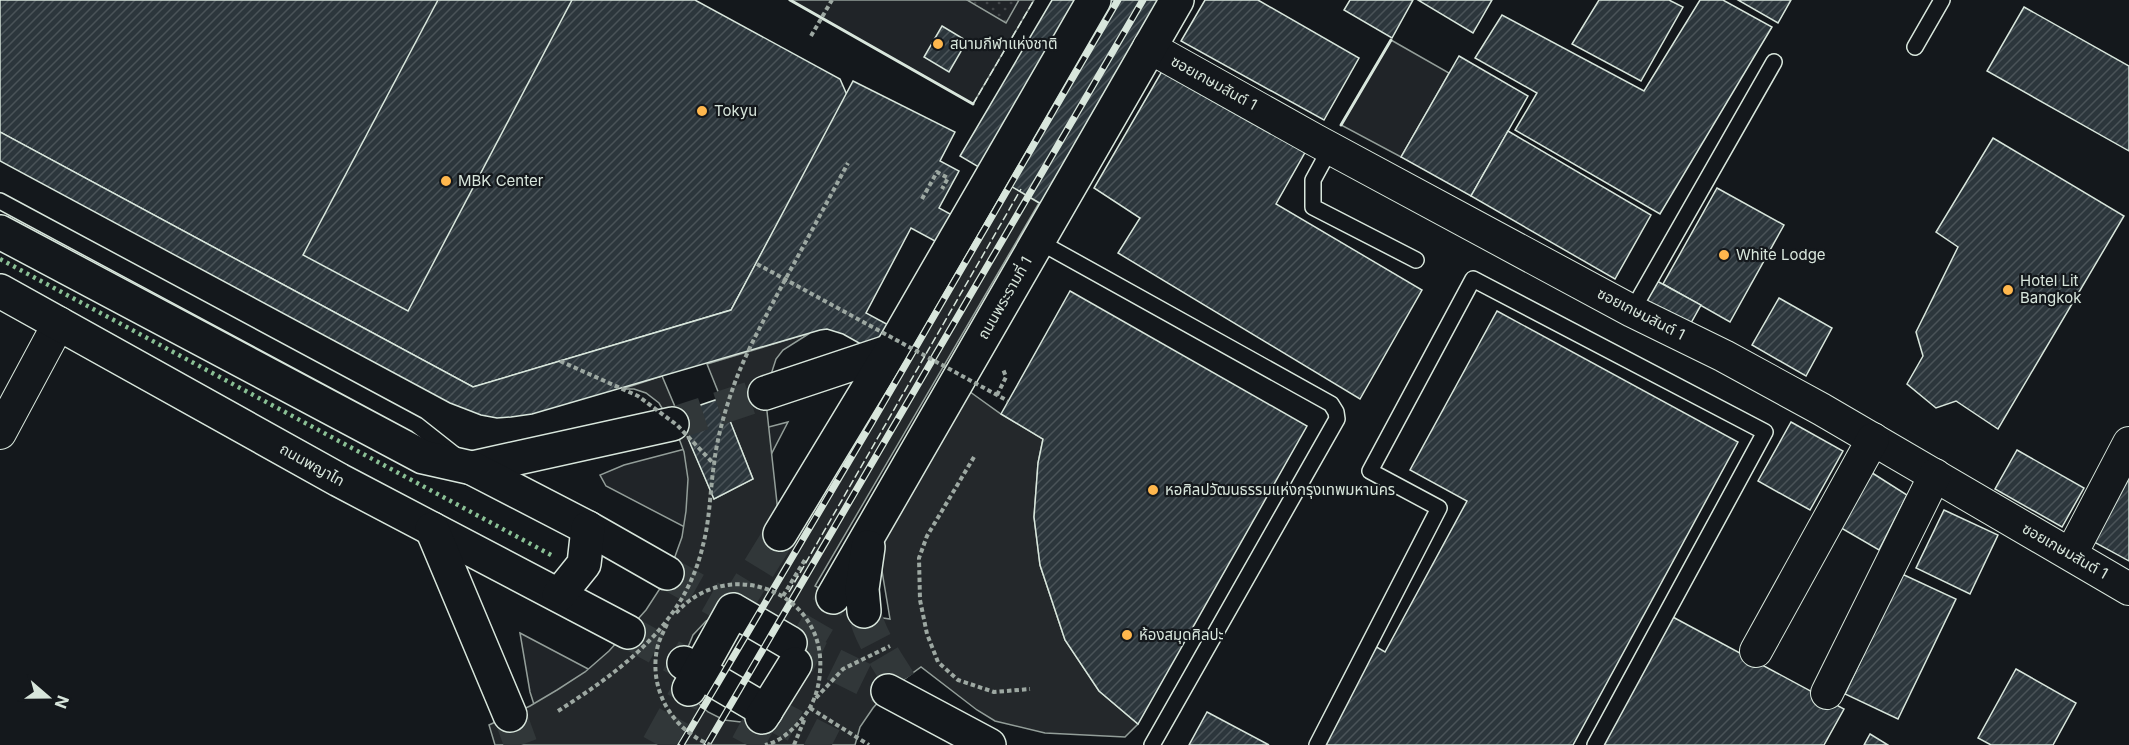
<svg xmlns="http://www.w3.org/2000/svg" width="2129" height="745" font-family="Inter,'Noto Sans Thai',sans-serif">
  <defs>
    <pattern id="park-dots" width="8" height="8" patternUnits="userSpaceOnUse" patternTransform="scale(1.5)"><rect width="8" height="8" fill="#202428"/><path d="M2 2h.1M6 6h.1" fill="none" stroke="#404447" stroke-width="1.8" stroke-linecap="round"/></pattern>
    <pattern id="building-hatch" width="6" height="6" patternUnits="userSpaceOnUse" patternTransform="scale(1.5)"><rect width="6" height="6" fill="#2c363c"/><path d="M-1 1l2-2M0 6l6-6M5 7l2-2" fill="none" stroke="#4a5358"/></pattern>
  </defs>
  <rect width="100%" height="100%" fill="#14181c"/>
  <g fill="#202428" stroke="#939e99" stroke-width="1.5">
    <path d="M790,0H1034L973,104Z"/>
    <path d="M1391,40L1449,73L1401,157L1341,125Z"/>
    <path d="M788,422L723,547L606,486L600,475L624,465Z"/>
    <path d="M520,633L647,700L547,745L530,692Z"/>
  </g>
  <path fill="url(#park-dots)" stroke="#939e99" stroke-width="1.5" d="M967,0H1019L1006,23Z"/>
  <path fill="#24282b" stroke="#939e99" stroke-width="1.5" fill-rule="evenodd" d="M1001,180L1039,203L815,586L857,608L883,618L890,619L879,553L904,496L966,389L1001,414L1043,439L1038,463L1034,517L1040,565L1065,640L1099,691L1138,724L1125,737L1045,733L995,721L977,710L921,667L888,691L873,708L860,727L855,745H495L489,725L530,706L557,690L585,672L609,651L646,610L661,587L673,562L682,537L686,511L688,479L684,452L677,433L659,403L646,393L634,389H622L662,376L714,499L753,479L707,364L810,333L783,350L776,359L765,393L783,558ZM723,612L795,658L758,719L741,722L724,720L708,712L696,701L686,652L693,635L706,621Z"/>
  <g fill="url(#building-hatch)" stroke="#d8e6dc" stroke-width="1.5">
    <path d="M0,0H695L840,79L847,95L731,310L473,387L0,132Z"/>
    <path d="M438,0H572L408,311L303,255Z"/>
    <path d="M1052,0H1193L1065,218L960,156Z"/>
    <path d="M1205,0H1258L1359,58L1324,120L1181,41Z"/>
    <path d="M1350,0H1413L1392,38L1344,10Z"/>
    <path d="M1418,0H1492L1473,33Z"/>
    <path d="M1599,0H1669L1683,7L1641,81L1572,44Z"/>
    <path d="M1700,0H1723L1772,27L1660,214L1515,130L1537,93L1475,58L1502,15L1644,91Z"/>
    <path d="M1738,0H1791L1778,23Z"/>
    <path d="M2024,7L2129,66V151L1987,71Z"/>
    <path d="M942,26L967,41L949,72L924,57Z"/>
    <path d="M1459,56L1528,96L1471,196L1401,157Z"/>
    <path d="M1165,66L1307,149L1276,204L1422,290L1360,399L1118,253L1140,218L1094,188Z"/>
    <path d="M853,81L955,132L940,161L959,171L939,208L974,227L959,254L911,228L866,313L894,328L877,353L843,334L827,329L820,330L532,414L511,417L497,418L481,415L450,403L0,161V132L473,387L731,310Z"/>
    <path d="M1508,131L1651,215L1615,279L1471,196Z"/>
    <path d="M1993,138L2124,216L1998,429L1956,401L1936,408L1907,384L1923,356L1916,332L1958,247L1936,232Z"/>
    <path d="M1717,188L1784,225L1730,322L1663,284Z"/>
    <path d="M1657,281L1701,305L1687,330L1643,306Z"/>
    <path d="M1070,291L1307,426L1138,724L1099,691L1065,640L1040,565L1034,517L1038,463L1043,439L1001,414Z"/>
    <path d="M1779,298L1832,328L1806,376L1752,345Z"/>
    <path d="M1497,311L1738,442L1573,745H1322L1375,646L1385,652L1467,501L1410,470Z"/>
    <path d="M721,398L753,479L714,499L677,413Z"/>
    <path d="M1791,422L1843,451L1810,510L1758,481Z"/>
    <path d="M2017,450L2084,488L2062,527L1995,489Z"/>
    <path d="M2129,461V561L2083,536Z"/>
    <path d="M1866,469L1907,495L1879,550L1836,525Z"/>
    <path d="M1944,510L1998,535L1970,594L1916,568Z"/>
    <path d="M1902,574L1956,599L1898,719L1845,694Z"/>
    <path d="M1671,616L1844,709L1824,745H1602Z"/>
    <path d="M2016,669L2076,703L2053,745H1991L1978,738Z"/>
    <path d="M1207,712L1269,745H1189Z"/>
    <path d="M1870,734L1888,745H1864Z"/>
  </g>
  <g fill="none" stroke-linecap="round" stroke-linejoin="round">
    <g stroke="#313739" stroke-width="33" stroke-dasharray="33 16" stroke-linecap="butt">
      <path d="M672,424L765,393"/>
      <path d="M733,610L780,534"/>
      <path d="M864,611C870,637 886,659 900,682"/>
      <path d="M802,650L833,597"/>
    </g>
    <g stroke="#313739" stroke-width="33" stroke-dasharray="33 16" stroke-linecap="butt">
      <path d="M667,573L733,610"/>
      <path d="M628,632L684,663"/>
      <path d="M790,643L888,691"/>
      <path d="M766,711L832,745"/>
      <path d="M510,715L521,745"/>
      <path d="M658,745L689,689"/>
      <path d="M747,745L762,717"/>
    </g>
    <defs>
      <g id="lane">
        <path d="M1915,47L1942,0"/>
        <path d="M1331,147L1313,180V207L1416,260"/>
        <path d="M0,201L417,425L455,455"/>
        <path d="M1038,241L1331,404L1336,412L1337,419L1152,745"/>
        <path d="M1632,311L1774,62"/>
        <path d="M1317,745L1439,508L1370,471L1473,279L1765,432L1595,745"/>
      </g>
      <g id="street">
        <path d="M1149,47L1315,140L1632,311L1724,356L1821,409L2129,589"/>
        <path d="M0,433L59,323"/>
        <path d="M2071,554L2129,443"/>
        <path d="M1756,651L1873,439"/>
        <path d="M1827,693L1935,475"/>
      </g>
      <g id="secondary">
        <path d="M765,393L891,351"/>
        <path d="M472,468L672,424"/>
        <path d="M780,534L891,351L1094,0"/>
        <path d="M833,597L1177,0"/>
        <path d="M864,611L862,589L868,547"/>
      </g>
      <g id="primary">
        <path d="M0,232L423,457L472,468L588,528L667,573"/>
        <path d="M0,291L339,480L628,632"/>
        <path d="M432,529L510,715"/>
        <path d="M559,595L584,564L588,528"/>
        <path d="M684,663L766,711"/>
        <path d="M689,689L733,610L790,643"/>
        <path d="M888,691L989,745"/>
        <path d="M762,717L795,664"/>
      </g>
    </defs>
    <use href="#lane" stroke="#d8e6dc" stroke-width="18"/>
    <use href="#street" stroke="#d8e6dc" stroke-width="34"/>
    <use href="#secondary" stroke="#d8e6dc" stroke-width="36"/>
    <use href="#primary" stroke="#d8e6dc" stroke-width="36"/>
    <g stroke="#9da8a2" stroke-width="4" stroke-dasharray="4.5 3" stroke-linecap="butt">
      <path d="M811,36L832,0"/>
      <path d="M922,199L937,172L948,178L942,189"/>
      <path d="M997,395L1006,377L1003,369"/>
      <path d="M974,457L927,536L919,558L920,600L927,634L938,662L958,680L994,692L1030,689"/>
      <path d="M783,596L806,558"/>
      <path d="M810,708L869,745"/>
    </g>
    <use href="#lane" stroke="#14181c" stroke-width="15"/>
    <use href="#street" stroke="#14181c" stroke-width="32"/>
    <use href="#secondary" stroke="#14181c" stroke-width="33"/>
    <use href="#primary" stroke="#14181c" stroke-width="33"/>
    <defs>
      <g id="rail">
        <path d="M681,745L871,424L1118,0"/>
        <path d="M707,745L1143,0"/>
      </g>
    </defs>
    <use href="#rail" stroke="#d8e6dc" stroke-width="7"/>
    <use href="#rail" stroke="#14181c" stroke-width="4.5" stroke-dasharray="14" stroke-linecap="butt"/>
    <g stroke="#9da8a2" stroke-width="4" stroke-dasharray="4.5 3" stroke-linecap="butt">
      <path d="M757,264L1008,401"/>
      <path d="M560,361L638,396L677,425L713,463"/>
      <path d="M676,613C728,554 827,592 820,672C819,688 814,703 805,715C795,728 782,741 765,745"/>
      <path d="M667,624C664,631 660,638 658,645C647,688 672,730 711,745"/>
      <path d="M816,698L843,669L890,646"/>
      <path d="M558,711C622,670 685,624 703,545C710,519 710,491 714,464C717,438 725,410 734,385C746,352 763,322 779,291C802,249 825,206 848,163"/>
      <path d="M794,745L805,718"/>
    </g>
    <path stroke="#8ac095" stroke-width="4.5" stroke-dasharray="3 4.5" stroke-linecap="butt" d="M0,259L553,556"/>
    <g stroke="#d8e6dc" stroke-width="1.5" stroke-dasharray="8 3" stroke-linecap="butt">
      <path d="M973,104L1034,0"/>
      <path d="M789,592L1021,189"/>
    </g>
    <g stroke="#d8e6dc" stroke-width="3">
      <path d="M790,0L973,104"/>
      <path d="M1341,125L1391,40"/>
    </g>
  </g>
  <g fill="#ffb74d" stroke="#14181c" stroke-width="2">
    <circle cx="938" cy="44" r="6"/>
    <circle cx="702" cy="111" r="6"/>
    <circle cx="446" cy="181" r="6"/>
    <circle cx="1724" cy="255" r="6"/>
    <circle cx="2008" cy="290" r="6"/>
    <circle cx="1153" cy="490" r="6"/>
    <circle cx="1127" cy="635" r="6"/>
  </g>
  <g text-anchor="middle" stroke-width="4.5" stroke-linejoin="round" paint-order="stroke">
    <g font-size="15" fill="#d8e6dc" stroke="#14181c" text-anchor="start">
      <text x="950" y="49">สนามกีฬาแห่งชาติ</text>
      <text x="714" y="116">Tokyu</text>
      <text x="458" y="186">MBK Center</text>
      <text x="1736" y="260">White Lodge</text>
      <text x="2020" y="286">Hotel Lit<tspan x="2020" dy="17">Bangkok</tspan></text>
      <text x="1165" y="495">หอศิลปวัฒนธรรมแห่งกรุงเทพมหานคร</text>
      <text x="1139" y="640">ห้องสมุดศิลปะ</text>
    </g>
    <g font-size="15" fill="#d8e6dc" stroke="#14181c">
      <text transform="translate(1214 83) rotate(29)" y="5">ซอยเกษมสันต์ 1</text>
      <text transform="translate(1005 298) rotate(-60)" y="5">ถนนพระรามที่ 1</text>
      <text transform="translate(1641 314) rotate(27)" y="5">ซอยเกษมสันต์ 1</text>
      <text transform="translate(312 465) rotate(29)" y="5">ถนนพญาไท</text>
      <text transform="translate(2065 551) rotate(30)" y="5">ซอยเกษมสันต์ 1</text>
    </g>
  </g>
  <g transform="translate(48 697) rotate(110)" stroke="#14181c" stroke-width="4.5" paint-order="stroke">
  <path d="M0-4.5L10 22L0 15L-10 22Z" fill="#d8e6dc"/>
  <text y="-9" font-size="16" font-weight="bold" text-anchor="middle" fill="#d8e6dc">N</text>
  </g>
</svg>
